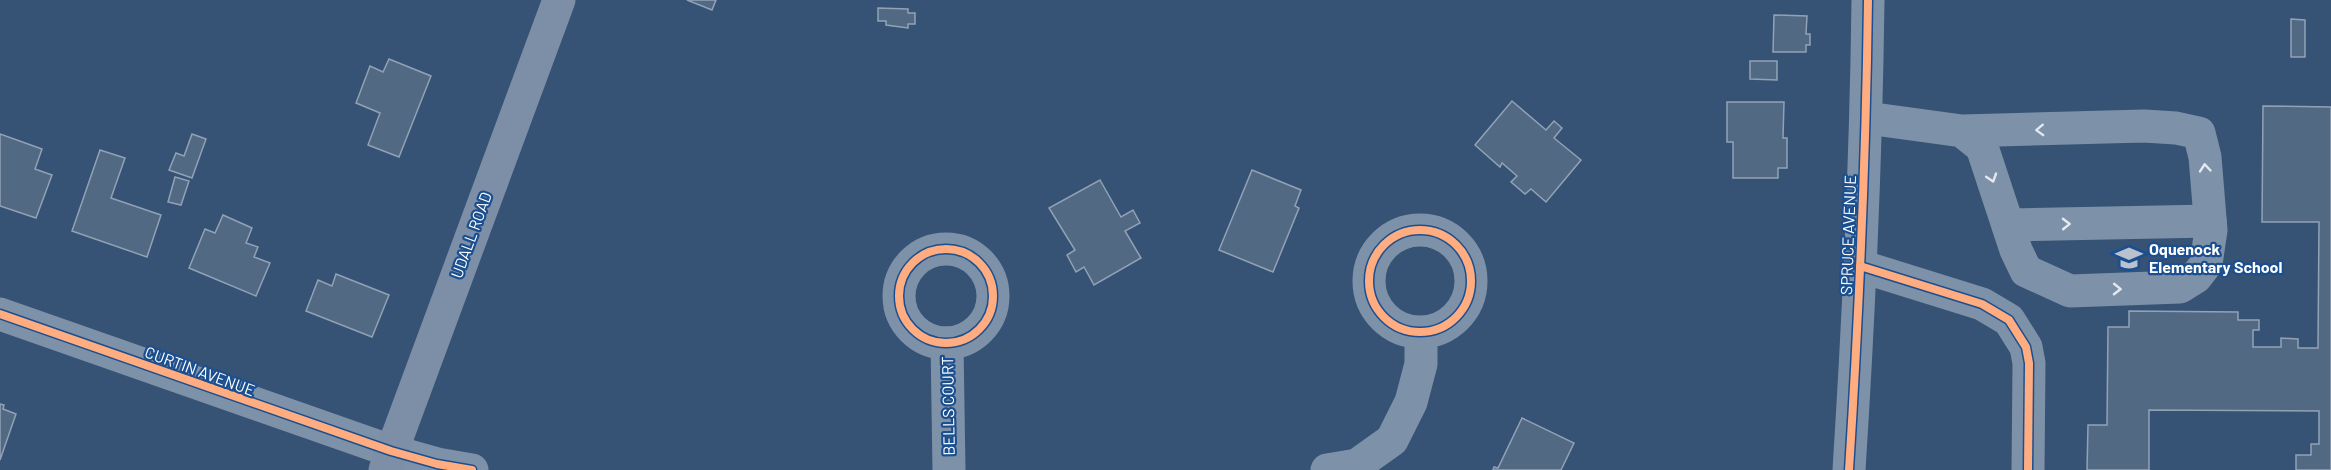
<svg xmlns="http://www.w3.org/2000/svg" width="2331" height="470" font-family="Barlow,sans-serif">
  <rect width="100%" height="100%" fill="#365274"/>
  <g fill="#526984" stroke="#92a2b6" stroke-width="1.5">
    <path d="M687,0H716L712,10Z"/>
    <path d="M878,8L908,9V13H915V24H908V28L886,25V21H878Z"/>
    <path d="M1774,15L1807,16L1806,34H1810V45H1806V52H1773Z"/>
    <path d="M2291,19L2305,20V57H2291Z"/>
    <path d="M389,59L431,76L399,157L368,145L380,113L356,103L370,66L383,72Z"/>
    <path d="M1750,61H1777V80L1750,79Z"/>
    <path d="M1512,101L1546,130L1554,121L1562,128L1554,138L1581,160L1546,202L1531,189L1525,194L1511,182L1517,176L1502,163L1500,167L1475,145Z"/>
    <path d="M1727,102H1784L1783,138H1787V168H1778V178H1733V142H1727Z"/>
    <path d="M2263,106L2331,107V470H2296V455H2311V444H2319V411L2149,410V470H2087L2088,425H2107L2108,327H2129V311L2238,312V320H2259V330H2253V347H2281V338L2298,339V348H2318L2319,222H2262Z"/>
    <path d="M0,134L42,149L35,169L52,175L36,218L0,206Z"/>
    <path d="M192,134L206,139L192,178L169,170L176,153L184,156Z"/>
    <path d="M100,150L125,158L111,198L161,215L147,257L72,231Z"/>
    <path d="M1252,170L1301,190L1295,206L1299,208L1273,272L1219,250Z"/>
    <path d="M175,177L189,181L181,205L168,202Z"/>
    <path d="M1100,180L1121,217L1133,210L1140,223L1125,231L1141,258L1094,285L1084,267L1076,272L1067,255L1075,250L1049,208Z"/>
    <path d="M223,215L252,228L246,243L258,247L254,257L270,263L256,296L189,268L205,229L215,233Z"/>
    <path d="M336,274L389,295L372,337L306,311L318,280L332,286Z"/>
    <path d="M0,404L4,405L3,409L16,414L0,460Z"/>
    <path d="M1522,418L1574,443L1561,470H1493L1494,467L1498,468Z"/>
  </g>
  <g fill="none" stroke-linecap="round" stroke-linejoin="round">
    <g stroke="#7d92a8" stroke-width="33">
      <path d="M1867,118L1962,131L2144,126L2176,128L2199,133L2205,157L2211,230L2206,264L2196,277L2180,287L2070,291L2026,271L2016,250L1982,147L1962,131"/>
      <path d="M2008,225L2210,221"/>
      <circle cx="1420" cy="281" r="51"/>
      <circle cx="946" cy="296" r="47"/>
      <path d="M1860,266L1982,304L2009,320L2026,347L2029,363L2028,470"/>
      <path d="M0,314L391,451L437,464L472,470"/>
      <path d="M947,343L949,470"/>
      <path d="M1327,470L1357,465L1392,440L1411,402L1421,364V333"/>
      <path d="M1849,470C1859,313 1866,157 1868,0"/>
    </g>
    <path stroke="#7d8ea7" stroke-width="33" d="M385,470L559,0"/>
    <defs>
      <g id="cycleway">
        <circle cx="1420" cy="281" r="51"/>
        <circle cx="946" cy="296" r="47"/>
        <path d="M1860,266L1982,304L2009,320L2026,347L2029,363L2028,470"/>
        <path d="M0,314L391,451L437,464L472,470"/>
        <path d="M1849,470C1859,313 1866,157 1868,0"/>
      </g>
    </defs>
    <use href="#cycleway" stroke="#1b4f8f" stroke-width="11"/>
    <use href="#cycleway" stroke="#ffac80" stroke-width="8"/>
  </g>
  <defs><path id="oneway-chevron" d="M-2-3.5L2.5 0L-2 3.5" fill="none" stroke-width="1.6" stroke-linecap="round" stroke-linejoin="round" transform="scale(1.5)"/></defs>
  <g stroke="#e5e9ee">
    <use href="#oneway-chevron" transform="translate(2040 130) rotate(178)"/>
    <use href="#oneway-chevron" transform="translate(2205 168) rotate(-95)"/>
    <use href="#oneway-chevron" transform="translate(1992 178) rotate(72)"/>
    <use href="#oneway-chevron" transform="translate(2066 224) rotate(-1)"/>
    <use href="#oneway-chevron" transform="translate(2117 289) rotate(1)"/>
  </g>
  <defs>
    <symbol id="school-bare" viewBox="-9 -9 18 18"><path d="M0-5L7-2L0 1L-7-2ZM-4 1L0 2.5L4 1V4Q0 6-4 4Z" fill="#b9c2ce" stroke="#1b4f8f" stroke-width="2.5" paint-order="stroke"/></symbol>
  </defs>
  <g fill-rule="evenodd">
    <use href="#school-bare" x="2110" y="239" width="38" height="38"/>
  </g>
  <g text-anchor="middle" stroke-width="4.5" stroke-linejoin="round" paint-order="stroke">
    <g font-size="16" fill="#fff" stroke="#1b4f8f">
      <text transform="translate(471 235) rotate(-70)" y="6">UDALL ROAD</text>
      <text transform="translate(1848 235) rotate(-88)" y="6">SPRUCE AVENUE</text>
      <text transform="translate(200 371) rotate(20)" y="6">CURTIN AVENUE</text>
      <text transform="translate(948 406) rotate(-91)" y="6">BELLS COURT</text>
    </g>
    <g font-size="16" font-weight="bold" fill="#fff" stroke="#1b4f8f" text-anchor="start">
      <text x="2149" y="255">Oquenock<tspan x="2149" dy="18">Elementary School</tspan></text>
    </g>
  </g>
</svg>
